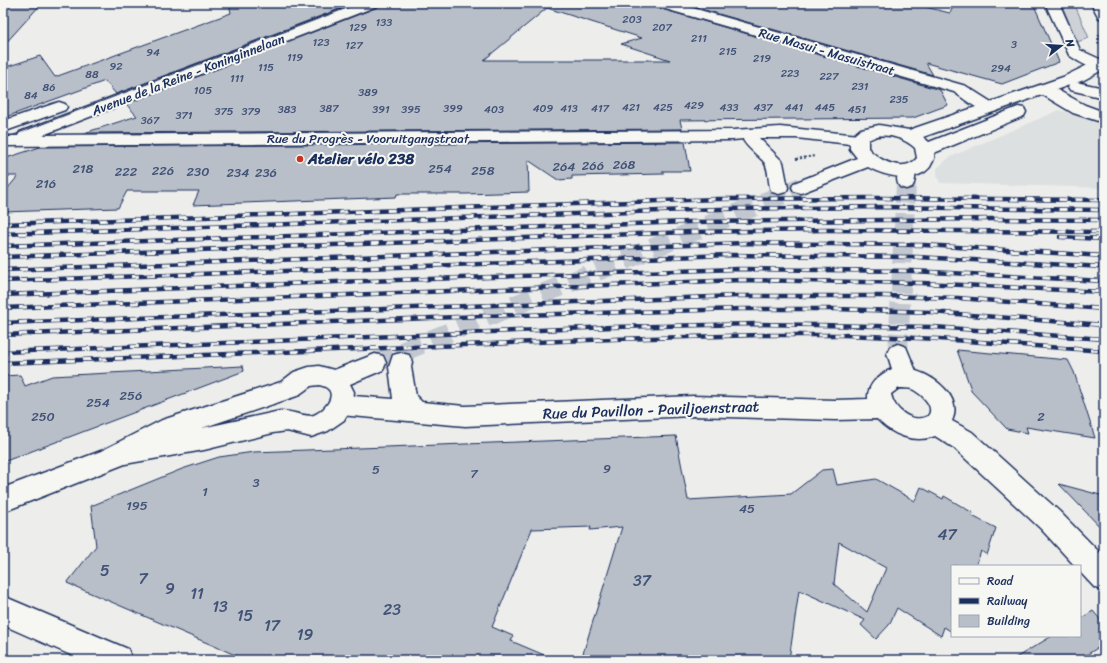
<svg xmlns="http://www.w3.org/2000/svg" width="1107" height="663" font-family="Sriracha,sans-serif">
  <rect width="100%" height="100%" fill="#edeeec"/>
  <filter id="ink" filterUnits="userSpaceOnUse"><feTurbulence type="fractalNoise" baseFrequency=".025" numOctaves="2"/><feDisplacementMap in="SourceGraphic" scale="8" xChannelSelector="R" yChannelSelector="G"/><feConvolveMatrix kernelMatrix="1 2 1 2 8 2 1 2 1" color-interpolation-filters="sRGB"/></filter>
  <g filter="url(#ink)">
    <path fill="#dde0e1" d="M1059,110L1104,123V188L940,183L937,176V168L950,157Z"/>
    <path fill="#ced2d7" stroke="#74809a" d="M1061,3H1074L1089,38L1077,42Z"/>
    <g fill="#b9bfc8" stroke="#1b2f5e" fill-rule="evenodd">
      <path d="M3,3H42L3,46Z"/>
      <path d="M229,3H355L116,94L105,81L3,118V68L40,56L55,77L231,13Z"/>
      <path d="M380,3H652L655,7L940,90L948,105L913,118L680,120L682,129L84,133L137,116L126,104L378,7ZM547,8L642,38L621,44L670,60H484Z"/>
      <path d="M680,3H909L950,13L955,3H1033L1059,62L1002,84L926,63L933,75Z"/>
      <path d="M685,142L690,171H663V174L572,176V179L558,180L528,160L529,192L465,194H397L396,197L193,205L199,191H127L118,208L3,212V194L18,176H3V159L40,147Z"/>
      <path d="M957,350L1068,360L1074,372L1095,438L1026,427L1028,433L1007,429L972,392Z"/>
      <path d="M243,366L244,371L3,462V376L20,375L25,386L52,376Z"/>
      <path d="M676,436L688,500L791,494L822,470L833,469L837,485L876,479L915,501L921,487L943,499L944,496L973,513L972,516L996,528L987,555L981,551L976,566H952V632L944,627L941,636L897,608L889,625L876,639L861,625L865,620L799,590L789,660H581L622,527L590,530L591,527L532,529L492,627L513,636L511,641L556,660H247L67,583L96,546L91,506L182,469L219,457L254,452ZM839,542L886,568L867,612L834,584Z"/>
      <path d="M1059,484L1104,496V531Z"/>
      <path d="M1093,611L1104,624V644L1078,660H1012L1052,636H1080V619Z"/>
    </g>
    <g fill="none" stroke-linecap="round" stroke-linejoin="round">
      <g stroke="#c3c8d0" stroke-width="20" stroke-dasharray="20 10" stroke-linecap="butt">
        <path d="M776,197L779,188"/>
        <path d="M898,353L906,183"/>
        <path d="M401,362L406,351"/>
      </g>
      <path stroke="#c3c8d0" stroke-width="20" stroke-dasharray="20 10" stroke-linecap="butt" d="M375,363L801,187"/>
      <defs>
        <g id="minor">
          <path d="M359,3H379L377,6L43,135L733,130L780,127L859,135L865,136L868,140L865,144L859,145L796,138H759L783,162L788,188L786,192L779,194L772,192C767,183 770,170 764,162C759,156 744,145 743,139L733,140L3,146V136H18L20,132Z"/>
          <path d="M653,3H675L966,86L996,105L998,108L996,111C982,115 966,100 954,92L655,6Z"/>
          <path d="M1045,3H1059L1080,50L1104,61V69C1093,71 1077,61 1069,55Z"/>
          <path d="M1076,82L1104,88V98L1070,90L1068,87L1070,84Z"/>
          <path d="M1044,84L1050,86L1085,105L1104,112V123L1073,113L1038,92L1036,89L1038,86Z"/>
          <path d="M59,102L65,104L67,107L65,110L3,132V121Z"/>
          <path d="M908,165L914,167L917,171C914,177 916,182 912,187L906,189L900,187C895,180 897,174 902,167Z"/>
          <path d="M898,344L906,347L916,371C935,377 963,397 952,421L972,432L1059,511L1104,557V591L1094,587L1080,572V566H1075L1041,529L954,448L935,436C914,444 892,435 877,419L835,420L693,416L465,426L340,415L332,412L328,405L332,398L340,395L393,399L389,367L393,355L401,353L409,355L412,362L411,367L416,396L422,402L465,406L693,396L835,400L868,399C867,384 880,374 892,369L887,353L890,347ZM899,388C903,388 908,388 912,389C920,393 936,406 928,416C912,424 894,410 891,394Z"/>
          <path d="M3,596L128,649L132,660H82L3,625Z"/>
        </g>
        <g id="major">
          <path d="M1091,3H1104V19L1099,18Z"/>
          <path d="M1104,57V69L1084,80L923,137L929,142L1018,107L1024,108L1026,112L1024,116L934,153C935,159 933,161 930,167C916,184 884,176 868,167L801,193L794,191L792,187L794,183L857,158L850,149V144L855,134L861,129L879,125L909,130L1063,77ZM877,136C891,134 905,139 915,148L917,158C904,174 878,160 868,148V140Z"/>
          <path d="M375,354L383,356L386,363L383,370L350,384L354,392L352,405L344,420L328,431L311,437L287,431L273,433L204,450L125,464L3,512V488L101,451L162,420L281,382L294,372L309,367L319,366L334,370ZM319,385C341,389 328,409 314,415C306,418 291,410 280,411L202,428L297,396L311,386Z"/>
        </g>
      </defs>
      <use href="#minor" stroke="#1b2f5e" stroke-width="3"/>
      <use href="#major" stroke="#1b2f5e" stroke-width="3"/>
      <g stroke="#1b2f5e" stroke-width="2" stroke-dasharray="2 2" stroke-linecap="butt">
        <path d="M1098,44L1099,33"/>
        <path d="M796,159L815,156"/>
      </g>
      <use href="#minor" fill="#f6f6f2" fill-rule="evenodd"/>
      <use href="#major" fill="#f6f6f2" fill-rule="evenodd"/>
      <path stroke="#1b2f5e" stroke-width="1" d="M3,139L360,3"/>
      <defs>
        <g id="rail">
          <path d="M3,224L718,199L876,198L1104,200"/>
          <path d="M3,234L719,209L882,207L1104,210"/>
          <path d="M1060,237L1104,239"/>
          <path d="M3,246L689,222L992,219L1104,220"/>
          <path d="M3,257L691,232L826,230L1104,232"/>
          <path d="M3,270L745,243L924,245L1104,256"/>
          <path d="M3,281L729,255L917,257L1104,267"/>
          <path d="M3,295L336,282L739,269L912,271L1104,281"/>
          <path d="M3,308L741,280L922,283L1104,292"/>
          <path d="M3,323L738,296H884L958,298L1104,309"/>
          <path d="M3,335L482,316L742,309H835L931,312L1104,325"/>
          <path d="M3,352L612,327L756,324L933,327L1104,339"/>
          <path d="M3,363L614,339L760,335H845L939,339L1104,351"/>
        </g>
      </defs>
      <use href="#rail" stroke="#1b2f5e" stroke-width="4.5"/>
      <use href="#rail" stroke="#f6f6f2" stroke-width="3" stroke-dasharray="8" stroke-linecap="butt"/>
    </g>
  </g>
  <circle fill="#c8321e" stroke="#f6f6f2" stroke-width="1.5" cx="300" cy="159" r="4"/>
  <g text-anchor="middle" stroke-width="4" stroke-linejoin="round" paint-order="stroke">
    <g font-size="11" fill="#425378">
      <text x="632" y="23">203</text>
      <text x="384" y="26">133</text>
      <text x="358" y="31">129</text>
      <text x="662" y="31">207</text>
      <text x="699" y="42">211</text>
      <text x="321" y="46">123</text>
      <text x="1014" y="48">3</text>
      <text x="354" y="49">127</text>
      <text x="728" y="55">215</text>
      <text x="153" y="56">94</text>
      <text x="295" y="61">119</text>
      <text x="762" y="62">219</text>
      <text x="116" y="70">92</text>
      <text x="266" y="71">115</text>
      <text x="1001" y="72">294</text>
      <text x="790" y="77">223</text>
      <text x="92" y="78">88</text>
      <text x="829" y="80">227</text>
      <text x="237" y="82">111</text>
      <text x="860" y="90">231</text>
      <text x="49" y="91">86</text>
      <text x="203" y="94">105</text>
      <text x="368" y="96">389</text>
      <text x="31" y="99">84</text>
      <text x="899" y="103">235</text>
      <text x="694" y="109">429</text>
      <text x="631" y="111">421</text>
      <text x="663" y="111">425</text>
      <text x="729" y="111">433</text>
      <text x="763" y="111">437</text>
      <text x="794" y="111">441</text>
      <text x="825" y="111">445</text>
      <text x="329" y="112">387</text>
      <text x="453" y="112">399</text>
      <text x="543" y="112">409</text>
      <text x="569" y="112">413</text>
      <text x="600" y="112">417</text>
      <text x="287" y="113">383</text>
      <text x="381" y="113">391</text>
      <text x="411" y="113">395</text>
      <text x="494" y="113">403</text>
      <text x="857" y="113">451</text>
      <text x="224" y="115">375</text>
      <text x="251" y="115">379</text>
      <text x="184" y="119">371</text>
      <text x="150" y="124">367</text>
    </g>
    <g font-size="13" fill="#1b2f5e" stroke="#f6f6f2">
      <text transform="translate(827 51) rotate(16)" y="5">Rue Masui - Masuistraat</text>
      <text transform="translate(188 74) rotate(-21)" y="5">Avenue de la Reine - Koninginnelaan</text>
      <text x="368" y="143">Rue du Progrès - Vooruitgangstraat</text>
    </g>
    <g font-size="13" fill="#425378">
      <text x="624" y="169">268</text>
      <text x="593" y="170">266</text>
      <text x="564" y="171">264</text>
      <text x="83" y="173">218</text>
      <text x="440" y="173">254</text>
      <text x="163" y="175">226</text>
      <text x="483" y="175">258</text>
      <text x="126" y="176">222</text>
      <text x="198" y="176">230</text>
      <text x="238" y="177">234</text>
      <text x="266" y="177">236</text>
      <text x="46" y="188">216</text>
      <text x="131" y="400">256</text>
      <text x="98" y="407">254</text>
      <text x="43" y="421">250</text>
      <text x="1041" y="421">2</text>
      <text x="607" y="473">9</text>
      <text x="376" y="474">5</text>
      <text x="474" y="478">7</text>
      <text x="256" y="487">3</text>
      <text x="205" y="496">1</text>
      <text x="137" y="510">195</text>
      <text x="747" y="513">45</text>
    </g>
    <g font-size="15" font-weight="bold" fill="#1b2f5e" stroke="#f6f6f2" text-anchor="start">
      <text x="308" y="164">Atelier vélo 238</text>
    </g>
    <g font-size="15" fill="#1b2f5e" stroke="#f6f6f2">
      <text transform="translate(651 410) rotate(-2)" y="5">Rue du Pavillon - Paviljoenstraat</text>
    </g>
    <g font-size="16" fill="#425378">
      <text x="947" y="540">47</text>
      <text x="105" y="576">5</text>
      <text x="143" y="584">7</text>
      <text x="642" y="586">37</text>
      <text x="170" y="594">9</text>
      <text x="197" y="599">11</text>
      <text x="220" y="612">13</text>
      <text x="392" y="615">23</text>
      <text x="245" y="621">15</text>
      <text x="272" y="631">17</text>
      <text x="305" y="640">19</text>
    </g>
  </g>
  <rect width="1107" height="663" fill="none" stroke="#f6f6f2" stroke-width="16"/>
  <rect x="8" y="8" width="1091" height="647" fill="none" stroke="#1b2f5e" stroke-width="1.5" filter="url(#ink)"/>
  <rect x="951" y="565" width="130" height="72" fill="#f6f6f2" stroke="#9ea6b7"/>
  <rect x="959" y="578" width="20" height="6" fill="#f6f6f2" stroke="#9ea6b7"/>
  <text x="987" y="585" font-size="12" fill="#1b2f5e">Road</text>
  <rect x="959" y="598" width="20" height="6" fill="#1b2f5e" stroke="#9ea6b7"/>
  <text x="987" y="605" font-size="12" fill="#1b2f5e">Railway</text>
  <rect x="959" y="615" width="20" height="12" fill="#b9bfc8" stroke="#9ea6b7"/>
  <text x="987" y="625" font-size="12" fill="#1b2f5e">Building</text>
  <g transform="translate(1061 46) rotate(73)" stroke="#f6f6f2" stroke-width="3" paint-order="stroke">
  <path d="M0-3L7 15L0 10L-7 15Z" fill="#1b2f5e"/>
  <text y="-6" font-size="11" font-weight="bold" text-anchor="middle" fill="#1b2f5e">N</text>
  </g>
</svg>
